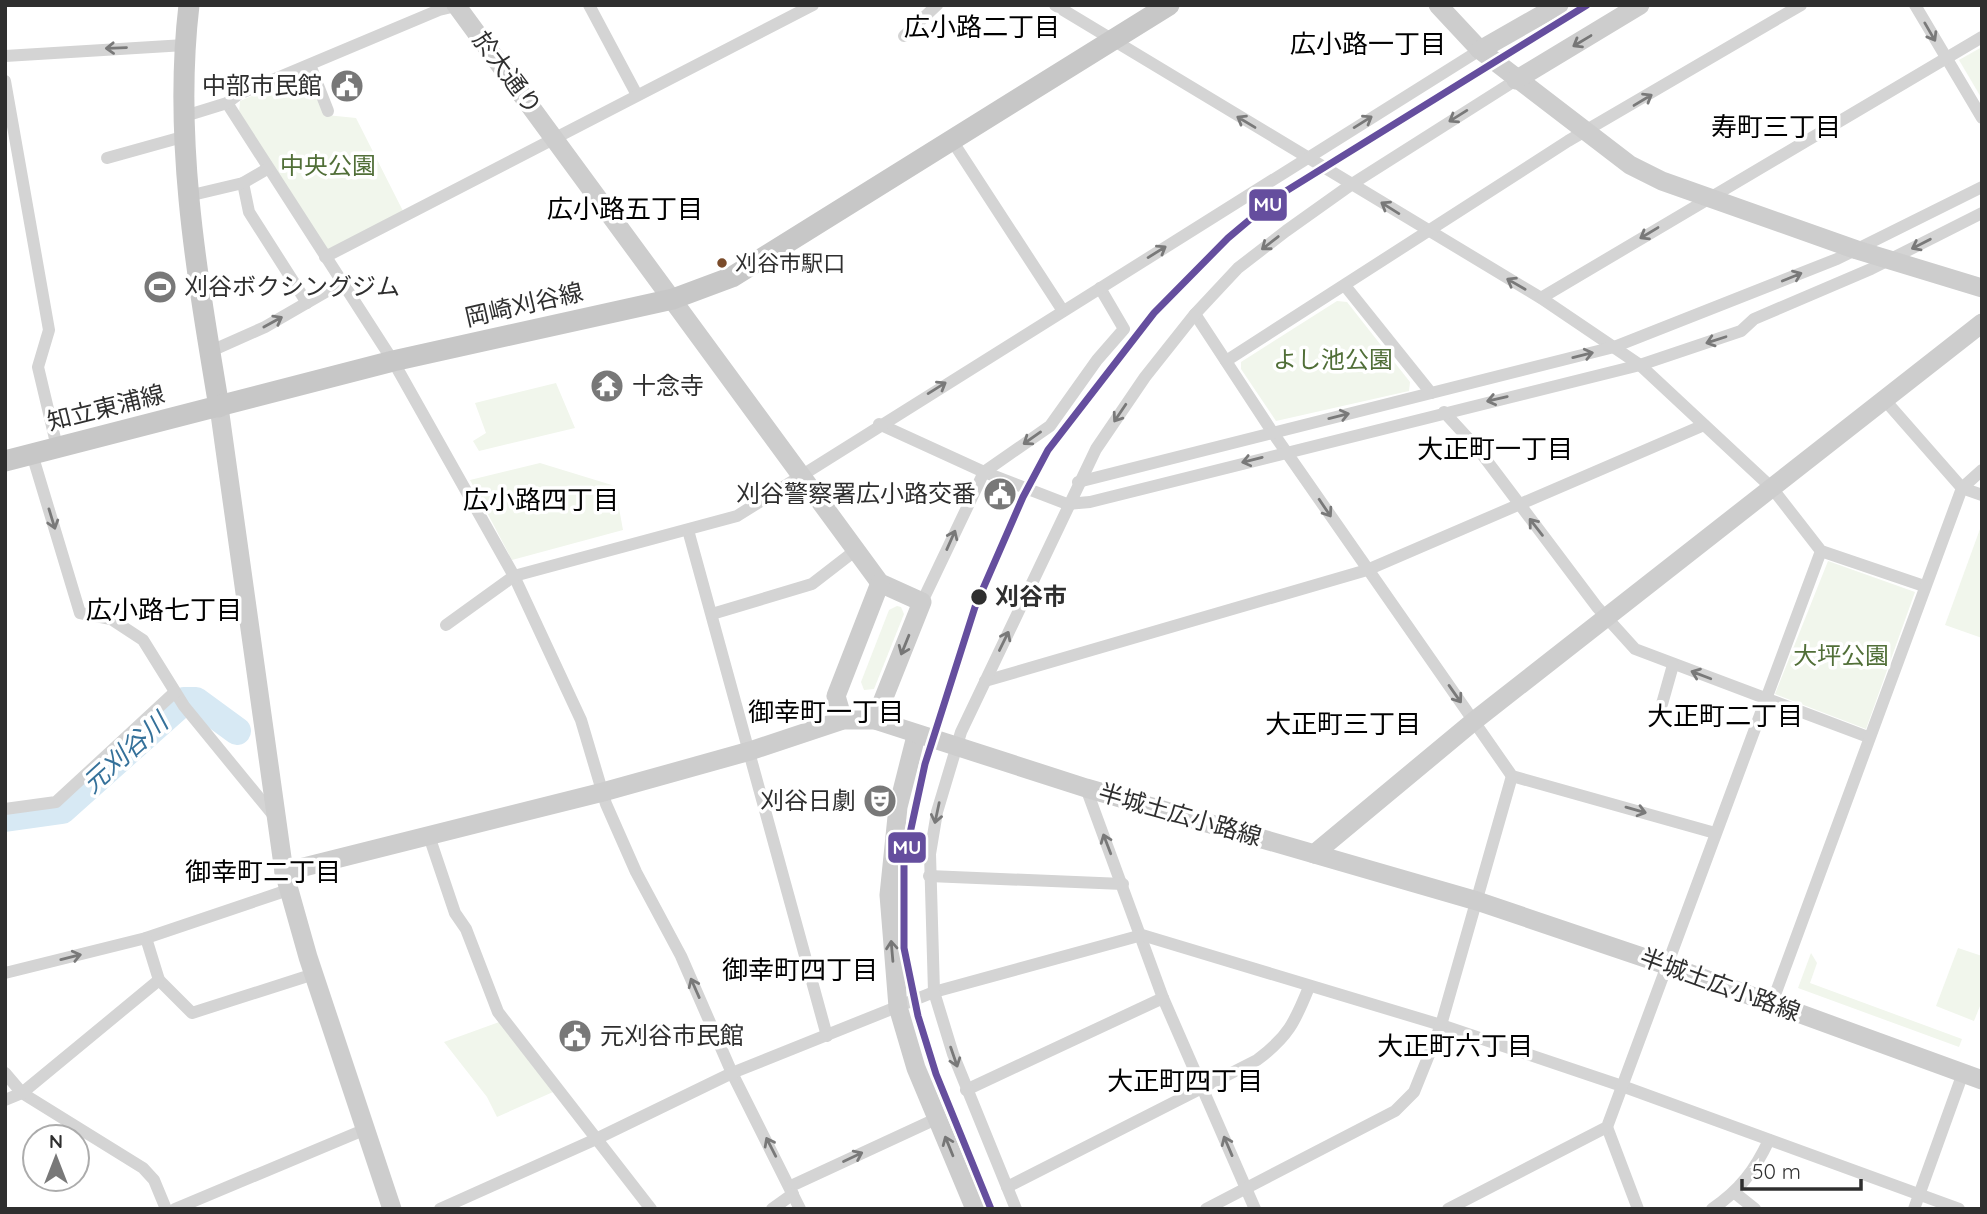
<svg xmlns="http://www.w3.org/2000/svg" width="1987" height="1214" font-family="Quicksand,'Noto Sans JP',sans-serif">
  <rect width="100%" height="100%" fill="#fff"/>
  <g fill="#f1f6ec">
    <path d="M1982,47V99L1959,60Z"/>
    <path d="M306,73L326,115L356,118L403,211L327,251L239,113L240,101Z"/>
    <path d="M1337,301L1347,302L1410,382L1409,391L1276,421L1241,369V362Z"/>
    <path d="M556,383L575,428L479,451L473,441L486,433L475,403Z"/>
    <path d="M540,463L615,486L623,530L512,560L470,480Z"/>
    <path d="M1980,529H1982V638L1945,625Z"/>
    <path d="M1828,561L1915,592L1866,729L1775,694Z"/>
    <path d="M897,606L901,607L904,614L874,689L864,690L861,682L889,610Z"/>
    <path d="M1958,948L1982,956V1001L1974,1021L1936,1006Z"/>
    <path d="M1811,953L1817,963L1810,983L1962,1039L1959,1047L1798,988Z"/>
    <path d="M502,1021L553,1092L497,1117L487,1097L444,1042Z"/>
  </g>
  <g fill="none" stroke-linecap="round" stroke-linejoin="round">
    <path stroke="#d7e9f4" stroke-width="28" d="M5,818L62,810L184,701H196L237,731"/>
    <g stroke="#d4d4d4" stroke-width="12">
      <path d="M589,5L637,95"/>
      <path d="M1055,5L1541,298L1640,365L1772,488L1821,551L1924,586"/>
      <path d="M1915,5L1982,118"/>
      <path d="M904,36L937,5"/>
      <path d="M5,56L185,45"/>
      <path d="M310,65L328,111"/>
      <path d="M5,81L49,330L38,367L57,447"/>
      <path d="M227,103L393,361L514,576L581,720L606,804L636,872L681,956L732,1073L800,1209"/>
      <path d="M185,116L227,103L239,94L439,10L460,5"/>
      <path d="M951,139L1063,311"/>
      <path d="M107,158L186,136"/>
      <path d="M243,183L249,212L307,303"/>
      <path d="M188,196L243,183L267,169"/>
      <path d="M325,257L813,5"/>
      <path d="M1346,287L1431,393"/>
      <path d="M1541,298L1982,37"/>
      <path d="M1195,314L1273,433L1512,776L1715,833"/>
      <path d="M211,351L265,327L341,283"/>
      <path d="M1226,361L1568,141L1801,5"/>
      <path d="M1883,398L1962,488L1982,495"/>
      <path d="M1444,412L1478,449L1597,607L1635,649L1868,737"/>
      <path d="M879,424L984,472L1067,504L1090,502L1640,365L1741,331L1754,319L1871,269L1982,213"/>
      <path d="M32,454L80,613L111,619L143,640L184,706L274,816"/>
      <path d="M1078,482L1614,347L1837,259L1982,187"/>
      <path d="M688,530L827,1036"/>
      <path d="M922,602L984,472L1050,426L1097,360L1124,329L1100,288"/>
      <path d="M712,614L812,584L856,550"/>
      <path d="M446,625L514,576L737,516L1480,50"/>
      <path d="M985,681L1367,570L1704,425"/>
      <path d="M1662,704L1673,665"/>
      <path d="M1086,788L1163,998L1255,1209"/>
      <path d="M5,809L56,802L175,692"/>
      <path d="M429,836L455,913L466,929L498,1012L651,1209"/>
      <path d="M929,876L1123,884"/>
      <path d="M5,973L146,938L288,890"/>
      <path d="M159,980L192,1013L314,974"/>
      <path d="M1772,1003L1962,488L1982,470"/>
      <path d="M5,1073L22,1093L143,1168L154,1180L166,1209"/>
      <path d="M966,1090L1163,998"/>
      <path d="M5,1100L22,1093L159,980L146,938"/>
      <path d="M1607,1127L1638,1209"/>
      <path d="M791,1186L938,1118"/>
      <path d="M1007,1187L1257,1060C1288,1037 1295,1022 1309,987"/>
      <path d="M1735,1193L1755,1209"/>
      <path d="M175,1209L366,1129"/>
      <path d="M440,1209L594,1140L732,1073L934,992L1142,935L1441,1025L1622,1086L1959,1209"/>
      <path d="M772,1209L793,1194"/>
      <path d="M1016,1209L953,1054L934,992L930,854L937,812L961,732L1096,449L1145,377L1195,314L1238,268L1286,231L1352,184L1516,80"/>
      <path d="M1206,1209L1395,1111L1414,1092L1441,1025L1512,776"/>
      <path d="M1448,1209L1607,1127L1821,551"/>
      <path d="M1712,1209C1740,1190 1755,1170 1769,1140"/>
      <path d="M1914,1209L1963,1073"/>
    </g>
    <g stroke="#cdcdcd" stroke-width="19">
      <path d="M456,5L880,583L922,602L875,720"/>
      <path d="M1438,5L1480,50L1630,165L1662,181L1857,250L1982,288"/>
      <path d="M1480,50L1559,5"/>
      <path d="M1516,80L1640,5"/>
      <path d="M219,407L284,872L308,957L392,1209"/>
      <path d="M843,720L836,696L880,583"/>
      <path d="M916,736L898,807L889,895L898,1007L916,1068L975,1209"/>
      <path d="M1314,854L1474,721L1982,323"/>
      <path d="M284,872L603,792L750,751L843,720H875L1086,788L1477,901L1669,966L1982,1080"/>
    </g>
    <g stroke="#c7c7c7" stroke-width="21">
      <path d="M189,5C173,139 197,275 219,407"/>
      <path d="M5,461L393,361L673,299L732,277L1169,5"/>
    </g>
    <defs>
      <path id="rail-1" d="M991,1209L936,1074L918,1016L904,948V861L925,764L975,607L1023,497L1048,450L1154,313L1228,238L1278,196L1587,5"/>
    </defs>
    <use href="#rail-1" stroke="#fff" stroke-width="12"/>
    <use href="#rail-1" stroke="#654e9e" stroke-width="7"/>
  </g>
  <defs><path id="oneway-shaft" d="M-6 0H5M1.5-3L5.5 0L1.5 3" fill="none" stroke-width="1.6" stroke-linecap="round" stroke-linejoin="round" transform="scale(1.75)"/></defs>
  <g stroke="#797979">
    <use href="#oneway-shaft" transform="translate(1930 32) rotate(60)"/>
    <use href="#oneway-shaft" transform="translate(116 48) rotate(178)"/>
    <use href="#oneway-shaft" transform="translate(1643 100) rotate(-31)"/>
    <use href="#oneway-shaft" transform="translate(1458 116) rotate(148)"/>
    <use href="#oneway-shaft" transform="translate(1246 122) rotate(-149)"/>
    <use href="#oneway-shaft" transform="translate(1363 122) rotate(-32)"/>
    <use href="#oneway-shaft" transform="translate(1390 208) rotate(-148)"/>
    <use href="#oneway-shaft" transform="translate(1649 233) rotate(149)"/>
    <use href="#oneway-shaft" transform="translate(1270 243) rotate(142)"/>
    <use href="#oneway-shaft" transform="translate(1921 244) rotate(153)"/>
    <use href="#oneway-shaft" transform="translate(1157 252) rotate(-32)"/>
    <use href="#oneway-shaft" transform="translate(1792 277) rotate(-22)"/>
    <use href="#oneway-shaft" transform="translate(1516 284) rotate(-150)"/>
    <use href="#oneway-shaft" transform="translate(273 322) rotate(-29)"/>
    <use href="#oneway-shaft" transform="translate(1716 340) rotate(162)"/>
    <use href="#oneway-shaft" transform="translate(1583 355) rotate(-14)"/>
    <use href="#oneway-shaft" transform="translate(937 388) rotate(-32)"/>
    <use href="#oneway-shaft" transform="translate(1497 399) rotate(167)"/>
    <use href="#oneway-shaft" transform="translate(1120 413) rotate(124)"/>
    <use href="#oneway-shaft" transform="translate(1339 416) rotate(-14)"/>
    <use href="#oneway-shaft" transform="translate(1032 438) rotate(145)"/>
    <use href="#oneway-shaft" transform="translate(1252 460) rotate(166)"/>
    <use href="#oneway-shaft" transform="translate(1325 508) rotate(56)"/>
    <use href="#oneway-shaft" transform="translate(52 519) rotate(73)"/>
    <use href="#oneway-shaft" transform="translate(1536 527) rotate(-128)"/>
    <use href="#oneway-shaft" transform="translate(951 540) rotate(-66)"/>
    <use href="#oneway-shaft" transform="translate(1004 641) rotate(-64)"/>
    <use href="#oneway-shaft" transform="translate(1701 675) rotate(-159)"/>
    <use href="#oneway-shaft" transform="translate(1455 694) rotate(55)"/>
    <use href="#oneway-shaft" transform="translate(1636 810) rotate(16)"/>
    <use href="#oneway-shaft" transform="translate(937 813) rotate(102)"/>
    <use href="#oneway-shaft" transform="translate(1107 844) rotate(-111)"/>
    <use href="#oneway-shaft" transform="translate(71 957) rotate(-14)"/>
    <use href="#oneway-shaft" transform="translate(695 988) rotate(-114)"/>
    <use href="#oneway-shaft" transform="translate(954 1057) rotate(71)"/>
    <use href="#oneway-shaft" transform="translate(1228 1146) rotate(-113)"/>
    <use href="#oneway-shaft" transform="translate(771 1147) rotate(-117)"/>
    <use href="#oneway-shaft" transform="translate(853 1157) rotate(-25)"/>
  </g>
  <g stroke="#767676">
    <use href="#oneway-shaft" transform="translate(1582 41) rotate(149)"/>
    <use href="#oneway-shaft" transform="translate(905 645) rotate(112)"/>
    <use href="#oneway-shaft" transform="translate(892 951) rotate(-95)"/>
    <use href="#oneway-shaft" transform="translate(949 1146) rotate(-112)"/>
  </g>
  <defs>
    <symbol id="civic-disc" viewBox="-11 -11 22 22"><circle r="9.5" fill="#787878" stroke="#fff"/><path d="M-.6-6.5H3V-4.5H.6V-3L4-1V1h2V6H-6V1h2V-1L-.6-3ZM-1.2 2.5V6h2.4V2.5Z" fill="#fff"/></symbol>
    <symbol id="stadium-disc" viewBox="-11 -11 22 22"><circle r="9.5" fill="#787878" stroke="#fff"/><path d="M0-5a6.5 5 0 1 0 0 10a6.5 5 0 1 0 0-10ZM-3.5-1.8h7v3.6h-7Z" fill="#fff"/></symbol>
    <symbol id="temple-disc" viewBox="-11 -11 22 22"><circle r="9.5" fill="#787878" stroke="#fff"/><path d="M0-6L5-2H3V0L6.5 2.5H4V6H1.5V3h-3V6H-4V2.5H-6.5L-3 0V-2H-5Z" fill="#fff"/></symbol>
    <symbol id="theatre-disc" viewBox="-11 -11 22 22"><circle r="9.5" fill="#787878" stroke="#fff"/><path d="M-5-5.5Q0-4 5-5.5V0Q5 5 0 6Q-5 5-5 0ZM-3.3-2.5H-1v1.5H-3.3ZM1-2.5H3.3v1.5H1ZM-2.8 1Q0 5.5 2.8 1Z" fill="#fff"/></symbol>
  </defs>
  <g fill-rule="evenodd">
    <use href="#civic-disc" x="328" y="67" width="38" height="38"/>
    <use href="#stadium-disc" x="141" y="268" width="38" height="38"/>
    <use href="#temple-disc" x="588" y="367" width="38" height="38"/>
    <use href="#civic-disc" x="981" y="475" width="38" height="38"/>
    <use href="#theatre-disc" x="861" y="782" width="38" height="38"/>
    <use href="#civic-disc" x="556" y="1017" width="38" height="38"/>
  </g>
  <circle fill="#7a4b2a" stroke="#fff" stroke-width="2.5" cx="722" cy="263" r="6"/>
  <circle fill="#2f2f2f" stroke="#fff" stroke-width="2.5" cx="979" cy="597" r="9"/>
  <g text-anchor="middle" stroke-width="7" stroke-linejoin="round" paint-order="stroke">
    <g font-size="22" fill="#2f2f2f" stroke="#fff" text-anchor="start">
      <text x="735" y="271">刈谷市駅口</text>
    </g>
    <g font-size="24" fill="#2f2f2f" stroke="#fff">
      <text transform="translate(507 73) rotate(53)" y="8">於大通り</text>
      <text transform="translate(524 305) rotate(-13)" y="8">岡崎刈谷線</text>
      <text transform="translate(106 408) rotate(-14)" y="8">知立東浦線</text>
      <text transform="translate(1180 815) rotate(16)" y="8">半城土広小路線</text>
      <text transform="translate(1720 985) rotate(20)" y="8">半城土広小路線</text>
    </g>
    <g font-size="24" fill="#2f2f2f" stroke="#fff" text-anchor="end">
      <text x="322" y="94">中部市民館</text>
      <text x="184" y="295" text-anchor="start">刈谷ボクシングジム</text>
      <text x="632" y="394" text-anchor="start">十念寺</text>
      <text x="976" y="502">刈谷警察署広小路交番</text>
      <text x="856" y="809">刈谷日劇</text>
      <text x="600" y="1044" text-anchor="start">元刈谷市民館</text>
    </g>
    <g font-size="24" fill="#516f38" stroke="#fff">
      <text x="328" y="174">中央公園</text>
      <text x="1333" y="368">よし池公園</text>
      <text x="1841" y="664">大坪公園</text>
    </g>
    <g font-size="24" font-weight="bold" fill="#2f2f2f" stroke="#fff" text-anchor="start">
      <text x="995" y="605">刈谷市</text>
    </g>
    <g font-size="26" fill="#000" stroke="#fff">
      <text x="982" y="36">広小路二丁目</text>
      <text x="1368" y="53">広小路一丁目</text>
      <text x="1776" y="136">寿町三丁目</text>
      <text x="625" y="218">広小路五丁目</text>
      <text x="1495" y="458">大正町一丁目</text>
      <text x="541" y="509">広小路四丁目</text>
      <text x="164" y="619">広小路七丁目</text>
      <text x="826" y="721">御幸町一丁目</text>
      <text x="1725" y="725">大正町二丁目</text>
      <text x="1343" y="733">大正町三丁目</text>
      <text x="263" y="881">御幸町二丁目</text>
      <text x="800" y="979">御幸町四丁目</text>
      <text x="1455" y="1055">大正町六丁目</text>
      <text x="1185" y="1090">大正町四丁目</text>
    </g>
    <g font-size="26" font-style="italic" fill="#35719a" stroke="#fff">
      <text transform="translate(125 753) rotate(-42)" y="9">元刈谷川</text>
    </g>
  </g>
  <g stroke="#fff" stroke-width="2.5">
    <rect x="1248" y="188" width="40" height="34" rx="7" fill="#654e9e"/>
    <rect x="887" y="831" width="40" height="33" rx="7" fill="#654e9e"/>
  </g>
  <g font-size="19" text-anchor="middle" font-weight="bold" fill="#fff">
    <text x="1268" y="211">MU</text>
    <text x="907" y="854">MU</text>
  </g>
  <rect width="1987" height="1214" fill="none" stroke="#2f2f2f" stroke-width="14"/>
  <g transform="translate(56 1158)"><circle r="33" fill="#ffffff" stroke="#acacac" stroke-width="2"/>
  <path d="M0-5L12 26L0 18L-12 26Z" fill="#787878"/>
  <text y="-10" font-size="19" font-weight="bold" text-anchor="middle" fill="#2f2f2f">N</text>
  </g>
  <path d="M1742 1179v10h119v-10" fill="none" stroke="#2f2f2f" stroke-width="3.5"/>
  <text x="1752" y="1179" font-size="21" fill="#2f2f2f" stroke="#ffffff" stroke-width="5" paint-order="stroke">50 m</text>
</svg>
